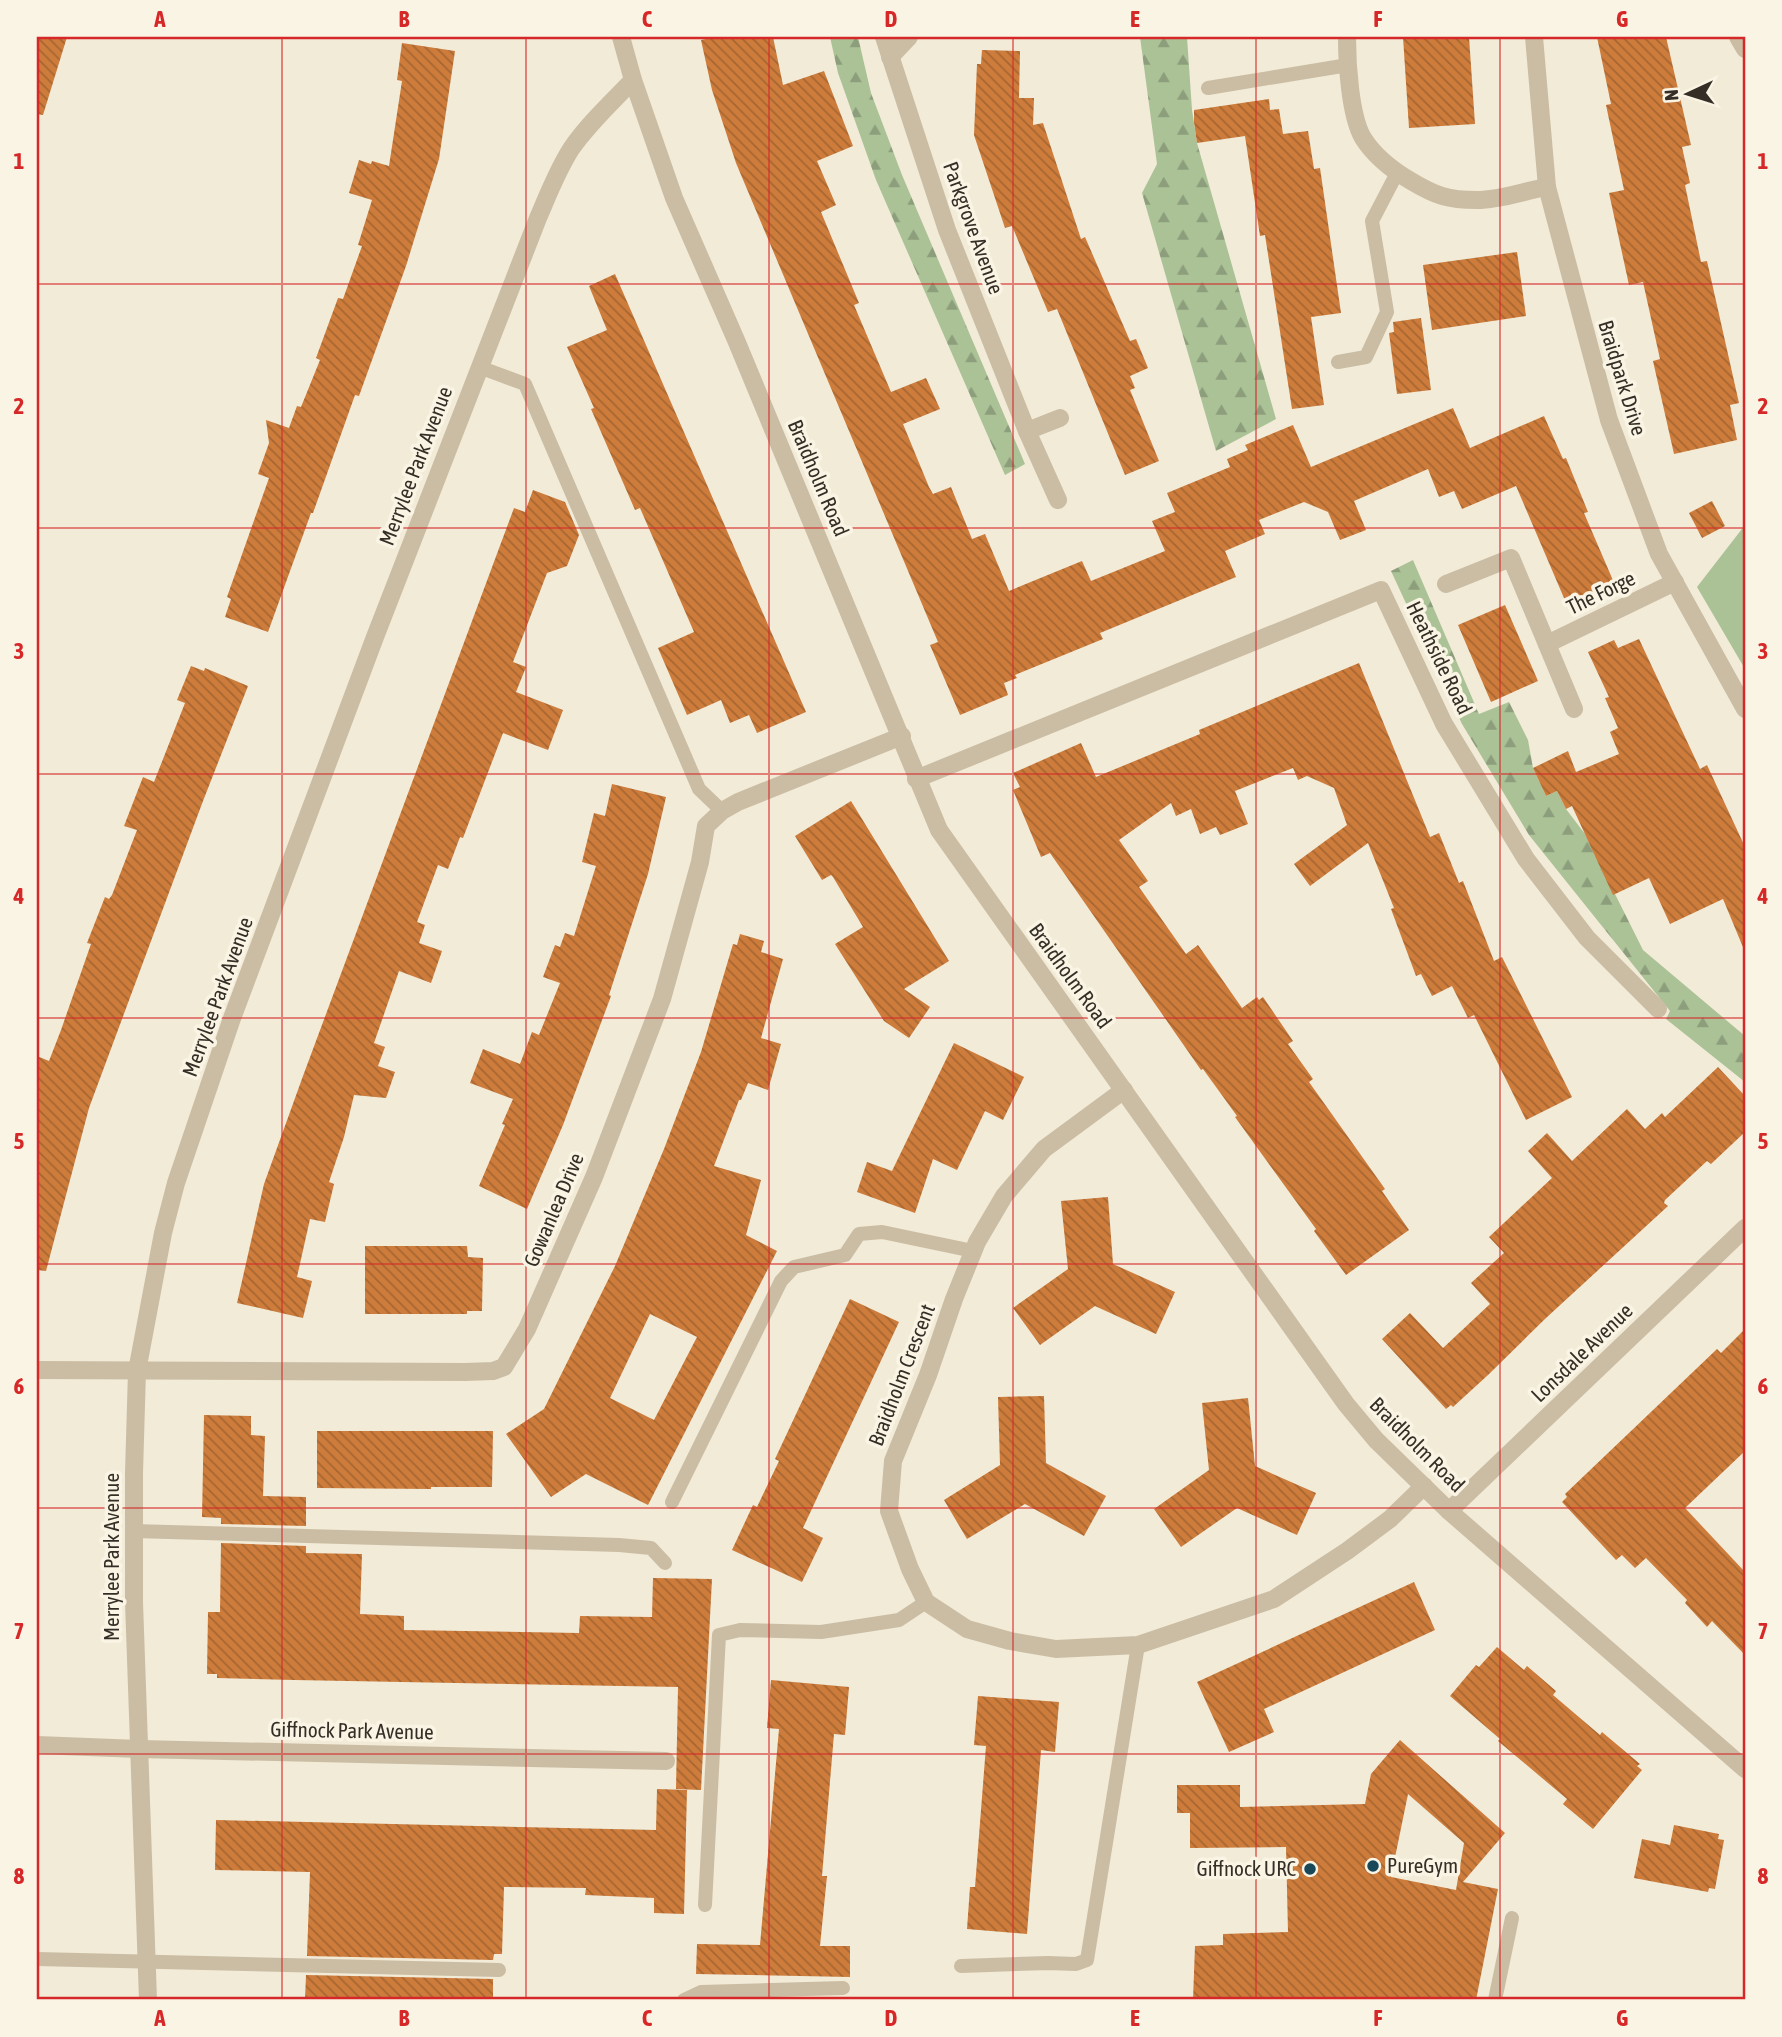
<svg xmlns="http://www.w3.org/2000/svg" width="1782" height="2037" font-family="'Asap Condensed',sans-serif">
  <defs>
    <pattern id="forest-firs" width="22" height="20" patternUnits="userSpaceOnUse" patternTransform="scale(1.75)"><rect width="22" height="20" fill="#abc297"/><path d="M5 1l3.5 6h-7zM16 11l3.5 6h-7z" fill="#8c9e7b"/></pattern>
    <pattern id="building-back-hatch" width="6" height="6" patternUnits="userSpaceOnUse" patternTransform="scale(1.75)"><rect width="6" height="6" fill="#cd7c3b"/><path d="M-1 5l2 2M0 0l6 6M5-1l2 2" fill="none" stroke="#a76631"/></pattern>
  </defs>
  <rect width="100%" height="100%" fill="#f2ebd8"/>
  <path fill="#abc297" d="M1745,525V669L1697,587Z"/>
  <g fill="url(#forest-firs)">
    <path d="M830,37H858L871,93L902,175L1025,464L1005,475L876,180L838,73Z"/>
    <path d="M1140,37H1187L1192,110L1197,143L1276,419L1216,451L1142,193L1157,164Z"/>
    <path d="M1413,560L1479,714L1509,702L1528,740L1533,768L1546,796L1557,791L1566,809L1585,834L1643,950L1745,1036V1082L1666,1019L1670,1011L1529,835L1462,724L1391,571Z"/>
  </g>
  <g fill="url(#building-back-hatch)" fill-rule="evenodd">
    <path d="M37,37H67L43,115L37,114Z"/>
    <path d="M716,37H773L783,85L824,71L853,146L817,161L836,205L821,212L859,303L854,305L891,392L926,378L940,409L903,424L929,487L933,494L951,487L972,539L985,534L1009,591L1082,561L1091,581L1165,551L1152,521L1175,512L1167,493L1230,467L1227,459L1248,450L1245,445L1293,425L1311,467L1453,408L1470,448L1544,416L1563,459L1566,458L1588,512L1584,513L1615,585L1567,605L1516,486L1462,509L1454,491L1439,497L1428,469L1354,501L1366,530L1340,540L1328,512L1304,502L1259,520L1265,534L1225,551L1236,577L1100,633L1103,639L1015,675L1017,678L1004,683L1008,695L960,715L930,645L938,642L736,163L712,90L701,40Z"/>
    <path d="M1403,37H1469L1475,124L1409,128Z"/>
    <path d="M1597,37H1666L1691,145L1682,147L1690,183L1685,185L1701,262L1707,261L1739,403L1730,405L1737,440L1674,454L1653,361L1660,359L1643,282L1629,285L1609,193L1624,190L1606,105L1611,104Z"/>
    <path d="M402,43L455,51L439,159L406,266L359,396L355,395L313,513H311L268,632L225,617L231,599L227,597L269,478L258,474L269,443L266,420L289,428L297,406L301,407L320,360L316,358L338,298L343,299L362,246L358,245L372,200L349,193L359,160L371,164L372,161L389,166L402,81L397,80Z"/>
    <path d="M982,50L1020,51L1019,98H1034L1033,125L1043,123L1081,239L1085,237L1130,341L1136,339L1148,368L1130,376L1135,388L1130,390L1159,461L1125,475L1057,309L1048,312L1012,226L1005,228L974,135L977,64H981Z"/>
    <path d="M1269,99L1270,110L1279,109L1283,134L1308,131L1314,169L1320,168L1341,313L1311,317L1324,405L1292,409L1265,235L1260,236L1245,136L1197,143L1194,122V110Z"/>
    <path d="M1517,252L1526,316L1432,330L1423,265Z"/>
    <path d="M615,274L806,712L757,733L749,715L730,723L721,700L687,715L658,648L694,632L640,508L635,510L591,409L594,408L567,347L607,330L589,286Z"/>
    <path d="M1421,318L1431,390L1397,394L1389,333L1394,332L1393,322Z"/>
    <path d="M533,490L565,502L579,535L567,566L547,573L513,662L526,667L516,692L563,710L548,750L503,733L463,838L460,837L448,869L438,865L417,922L425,925L419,943L442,951L431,983L399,971L374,1043L385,1047L378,1066L395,1072L386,1098L354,1095L344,1137L329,1182L334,1184L325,1222L310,1219L297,1277L312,1281L303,1318L237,1303L264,1184L303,1076L514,508L525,512Z"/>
    <path d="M1712,501L1725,526L1702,538L1689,513Z"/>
    <path d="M1505,605L1538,681L1491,702L1458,625Z"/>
    <path d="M1639,639L1700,769L1707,765L1745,847V952L1723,899L1670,924L1649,878L1613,895L1572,806L1566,809L1557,791L1546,796L1533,768L1568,751L1576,772L1619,754L1610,732L1618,728L1605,698L1609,697L1588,652L1614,640L1618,648Z"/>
    <path d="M1359,663L1430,837L1439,833L1459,883L1463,881L1494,961L1502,957L1572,1097L1526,1120L1474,1015L1468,1018L1452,986L1432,996L1421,974L1416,976L1391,909L1394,908L1368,843L1310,886L1294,864L1347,825L1334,788L1307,776L1298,780L1293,768L1235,791L1248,824L1220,835L1216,827L1200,834L1191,809L1176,816L1171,803L1119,840L1148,881L1139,887L1186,954L1198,945L1242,1008L1257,997L1259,1000L1263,997L1293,1041L1288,1044L1313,1079L1309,1082L1385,1189L1382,1191L1409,1230L1346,1275L1314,1231L1316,1229L1235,1117L1237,1116L1203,1069L1201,1070L1050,853L1041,857L1013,790L1020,787L1013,773L1081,743L1096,777L1200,734L1199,730Z"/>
    <path d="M191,666L204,671L205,668L248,686L203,801L89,1108L46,1271L37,1270V1056L49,1061L61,1030L91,944L87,943L105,897L109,899L112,895L137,830L124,826L143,777L154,782L185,703L177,700Z"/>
    <path d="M612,784L666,797L648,874L609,995L611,996L563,1125L527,1209L479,1186L505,1125L502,1124L513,1099L470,1083L483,1049L520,1064L532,1032L539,1035L560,983L543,977L555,945L560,947L565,933L574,936L596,866L582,862L594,813L605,816Z"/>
    <path d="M851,801L949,961L904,989L930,1007L909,1038L884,1021L835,944L863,927L833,877L831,875L822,880L795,836Z"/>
    <path d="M740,934L764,941L761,952L783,959L761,1038L781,1044L768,1090L748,1083L741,1100H739L714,1166L761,1180L746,1235L777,1251L648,1505L586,1474L551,1497L506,1434L544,1409L615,1266L664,1149L701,1052L733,944L737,945ZM650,1314L697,1337L654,1420L610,1398Z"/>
    <path d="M954,1043L1024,1077L1003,1120L985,1111L957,1170L933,1159L915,1213L857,1192L867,1162L892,1171Z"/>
    <path d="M1718,1067L1745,1096V1132L1711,1164L1707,1161L1665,1200L1664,1203L1668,1206L1546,1318L1488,1375L1453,1407L1451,1405L1446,1409L1382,1339L1410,1313L1443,1348L1490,1304L1471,1283L1504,1253L1489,1237L1552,1178L1528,1151L1547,1133L1572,1161L1627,1109L1645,1129L1662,1113L1665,1117Z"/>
    <path d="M1108,1197L1113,1264L1175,1292L1156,1334L1095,1306L1040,1345L1013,1308L1068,1269L1061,1201Z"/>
    <path d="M365,1246H467L468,1257L483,1258L482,1311H467V1314H365Z"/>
    <path d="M850,1299L899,1322L803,1528L823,1538L802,1582L732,1550L753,1505L757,1507L779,1461L775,1459Z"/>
    <path d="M1745,1329V1451L1685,1508L1745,1572V1655L1712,1621L1707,1627L1685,1603L1687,1600L1646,1558L1635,1568L1622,1555L1616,1560L1562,1502L1567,1497L1565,1494L1717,1349L1721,1353Z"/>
    <path d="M1044,1396L1046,1463L1106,1496L1084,1536L1025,1504L967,1539L944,1500L1000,1465L998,1397Z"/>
    <path d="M1248,1398L1255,1466L1316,1493L1297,1535L1237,1508L1181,1547L1154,1509L1209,1470L1202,1403Z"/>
    <path d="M204,1415L251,1416V1435L265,1436L263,1496L306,1497V1526L221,1524V1518L202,1517Z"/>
    <path d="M317,1431H493L492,1487H431V1489L317,1488Z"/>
    <path d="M221,1543L306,1546V1553L362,1554L360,1614L404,1616V1630L579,1633L580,1616L652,1617L653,1578L712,1579L701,1790L676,1789L678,1687L294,1680L217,1678V1674H207L208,1612H220Z"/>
    <path d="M1414,1582L1435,1630L1264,1709L1274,1732L1229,1752L1197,1682Z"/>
    <path d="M1497,1647L1524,1670L1527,1666L1556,1691L1553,1695L1600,1735L1602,1732L1640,1764L1637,1766L1642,1770L1593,1829L1563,1804L1567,1799L1498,1741L1500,1739L1450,1696L1476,1665L1479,1667Z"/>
    <path d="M771,1680L849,1687L845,1735L834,1734L822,1876H827L820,1946H850V1977L696,1974L697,1944L760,1945L779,1729L767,1728Z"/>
    <path d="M978,1696L1059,1702L1055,1752L1041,1750L1027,1934L967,1929L970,1887H975L986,1746L974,1745Z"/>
    <path d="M1400,1740L1505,1833L1463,1882L1498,1889L1476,2000H1193L1195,1946L1223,1945V1934L1288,1932L1286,1847L1190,1848V1813H1177V1785H1240V1807L1365,1804L1371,1774ZM1408,1794L1464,1843L1456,1890L1391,1877Z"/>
    <path d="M657,1789L687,1790L684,1914L654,1913V1898L585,1895L586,1888L504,1887L502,1954H494L493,1960L307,1956L310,1872L215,1870L216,1820L656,1830Z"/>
    <path d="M1674,1825L1719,1834L1718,1839L1724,1840L1715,1889L1709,1888L1708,1892L1634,1878L1642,1839L1670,1845Z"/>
    <path d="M306,1975L493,1979V2000H305Z"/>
  </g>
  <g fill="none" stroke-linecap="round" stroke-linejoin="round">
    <g stroke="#cbbda3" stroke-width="14">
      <path d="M1208,88L1348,65"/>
      <path d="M1338,362L1366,357L1387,312L1372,221L1397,173"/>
      <path d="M479,367L525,384L699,789L722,811"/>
      <path d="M672,1502L781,1281L794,1267L845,1255L859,1234L882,1232L973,1251"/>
      <path d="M134,1531L619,1545L651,1548L665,1563"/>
      <path d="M705,1905L719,1635L740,1630L821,1632L899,1620L926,1602"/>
      <path d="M37,1959L499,1970"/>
      <path d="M961,1966L1048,1963L1076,1964L1087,1960L1138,1645"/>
      <path d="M684,2000L701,1992L843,1988"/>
      <path d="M1495,2000L1512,1918"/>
    </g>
    <g stroke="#cbbda3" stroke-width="18">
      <path d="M884,37L947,230L1027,431L1058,500"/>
      <path d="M1347,37C1347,63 1350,116 1363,138C1375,157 1392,170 1411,181C1436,196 1448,200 1477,200C1500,200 1524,191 1547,187"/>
      <path d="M1534,37L1547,187L1609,420L1659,554L1745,709"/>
      <path d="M1738,37L1745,49"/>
      <path d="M890,57L909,37"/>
      <path d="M1027,431L1060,418"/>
      <path d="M1446,584L1511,558L1574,709"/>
      <path d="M1547,644L1675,582"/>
      <path d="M916,779L1381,590L1444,724L1526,859L1587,938L1658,1009"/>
      <path d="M1124,1090L1044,1149L1004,1196L977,1242L954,1299L928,1375L893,1461L889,1511L910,1569L926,1602L967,1629L1010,1641L1056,1649L1138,1645L1274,1599L1347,1551L1390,1519L1424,1486"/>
      <path d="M37,1370L465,1372L493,1371L504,1367L527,1329L594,1177L662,999L700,862L706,826L722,811L738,802L902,736"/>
      <path d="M1449,1511L1745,1228"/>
      <path d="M37,1745L139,1749L666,1761"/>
      <path d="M148,2000L134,1602V1473L137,1371L163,1233L176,1183L231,1021L375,637L538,218C548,195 557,171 571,149C588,124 612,102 633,80"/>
    </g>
    <path stroke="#cbbda3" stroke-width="18" d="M621,37L633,80L674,198L736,340L939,830L1314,1359L1346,1404L1376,1440L1449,1511L1745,1769"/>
  </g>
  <path fill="none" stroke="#d62828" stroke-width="2" stroke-opacity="0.55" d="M282,37V2000M526,37V2000M769,37V2000M1013,37V2000M1256,37V2000M1500,37V2000M37,284H1745M37,528H1745M37,774H1745M37,1018H1745M37,1264H1745M37,1508H1745M37,1754H1745"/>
  <g fill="#194859" stroke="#faf4e4" stroke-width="2.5">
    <circle cx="1373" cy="1866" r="7"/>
    <circle cx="1310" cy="1869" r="7"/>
  </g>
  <g text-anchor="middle" stroke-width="7" stroke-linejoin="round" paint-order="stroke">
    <g font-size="21" fill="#352e26" stroke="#faf4e4">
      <text transform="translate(973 228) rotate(70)" y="7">Parkgrove Avenue</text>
      <text transform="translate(1622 378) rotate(73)" y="7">Braidpark Drive</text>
      <text transform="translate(416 466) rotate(-69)" y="7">Merrylee Park Avenue</text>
      <text transform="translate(818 478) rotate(67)" y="7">Braidholm Road</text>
      <text transform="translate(1601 593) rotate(-26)" y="7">The Forge</text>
      <text transform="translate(1439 658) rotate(64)" y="7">Heathside Road</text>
      <text transform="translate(1070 976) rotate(54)" y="7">Braidholm Road</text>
      <text transform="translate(218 997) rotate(-70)" y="7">Merrylee Park Avenue</text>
      <text transform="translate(554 1210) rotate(-67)" y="7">Gowanlea Drive</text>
      <text transform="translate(1582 1353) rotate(-44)" y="7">Lonsdale Avenue</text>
      <text transform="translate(902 1375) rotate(-69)" y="7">Braidholm Crescent</text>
      <text transform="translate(1417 1445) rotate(45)" y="7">Braidholm Road</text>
      <text transform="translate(112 1557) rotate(-90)" y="7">Merrylee Park Avenue</text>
      <text transform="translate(352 1731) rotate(1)" y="7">Giffnock Park Avenue</text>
    </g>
    <g font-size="21" fill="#352e26" stroke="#faf4e4" text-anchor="start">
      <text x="1387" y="1873">PureGym</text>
      <text x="1296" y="1876" text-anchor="end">Giffnock URC</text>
    </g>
  </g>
  <rect width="1782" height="2037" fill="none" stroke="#faf4e4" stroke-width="77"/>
  <g transform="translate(1688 94) rotate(266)" stroke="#faf4e4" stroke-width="5" paint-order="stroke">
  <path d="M0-5L12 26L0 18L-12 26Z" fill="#352e26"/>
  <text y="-10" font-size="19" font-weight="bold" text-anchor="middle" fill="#352e26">N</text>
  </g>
  <rect x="38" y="38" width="1706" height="1960" fill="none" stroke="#d62828" stroke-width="2.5"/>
  <g font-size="23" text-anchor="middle" font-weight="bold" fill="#d62828">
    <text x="160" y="27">A</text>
    <text x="404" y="27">B</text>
    <text x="647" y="27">C</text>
    <text x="891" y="27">D</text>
    <text x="1135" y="27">E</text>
    <text x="1378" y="27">F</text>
    <text x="1622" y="27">G</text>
    <text x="19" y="169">1</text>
    <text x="1763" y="169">1</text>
    <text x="19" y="414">2</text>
    <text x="1763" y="414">2</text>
    <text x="19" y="659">3</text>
    <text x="1763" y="659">3</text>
    <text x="19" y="904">4</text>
    <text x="1763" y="904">4</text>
    <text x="19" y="1149">5</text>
    <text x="1763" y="1149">5</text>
    <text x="19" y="1394">6</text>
    <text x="1763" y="1394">6</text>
    <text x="19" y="1639">7</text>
    <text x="1763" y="1639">7</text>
    <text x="19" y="1884">8</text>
    <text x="1763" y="1884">8</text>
    <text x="160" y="2026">A</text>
    <text x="404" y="2026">B</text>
    <text x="647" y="2026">C</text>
    <text x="891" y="2026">D</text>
    <text x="1135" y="2026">E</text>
    <text x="1378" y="2026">F</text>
    <text x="1622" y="2026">G</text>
  </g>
</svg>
